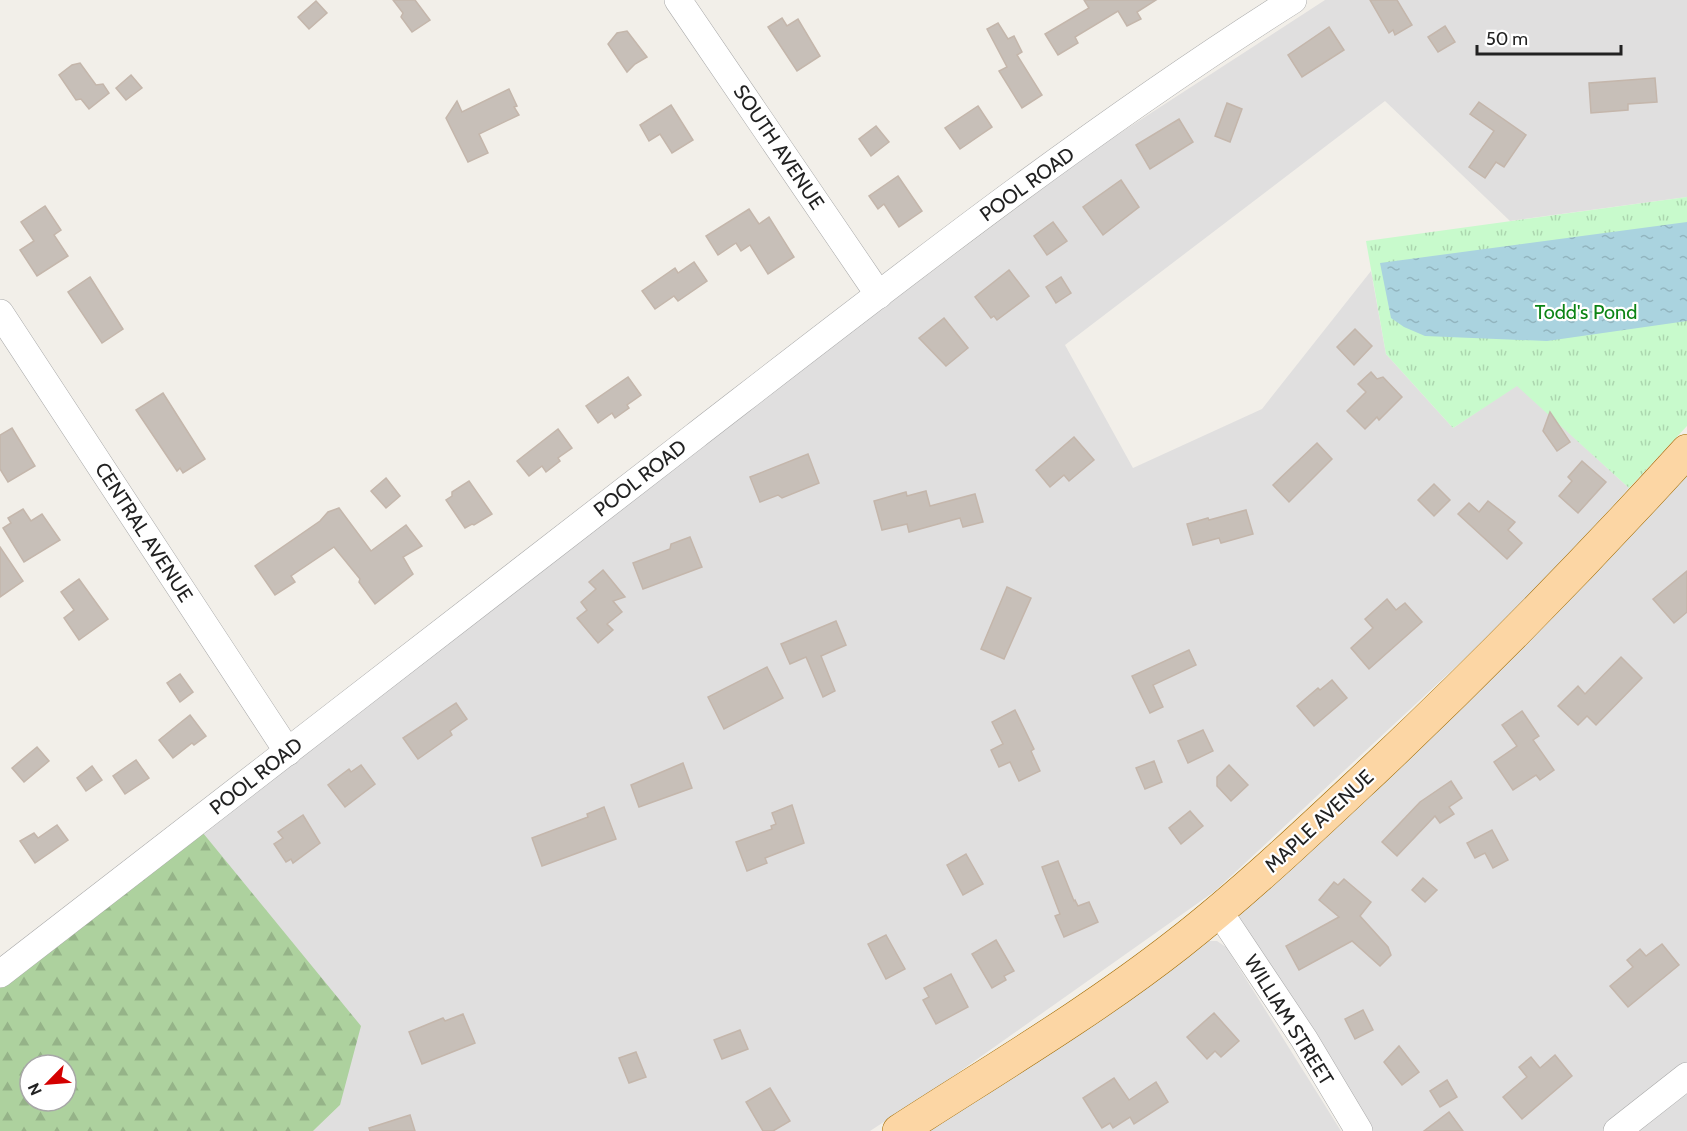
<svg xmlns="http://www.w3.org/2000/svg" width="1687" height="1131" font-family="Cabin,sans-serif">
  <defs>
    <pattern id="forest-firs" width="22" height="20" patternUnits="userSpaceOnUse" patternTransform="scale(1.5)"><rect width="22" height="20" fill="#add19e"/><path d="M5 1l3.5 6h-7zM16 11l3.5 6h-7z" fill="#95b388"/></pattern>
    <pattern id="park-tufts" width="24" height="20" patternUnits="userSpaceOnUse" patternTransform="scale(1.5)"><rect width="24" height="20" fill="#c8facc"/><path d="M3 7l-1-3M5 7V3M7 7l1-3M15 17l-1-3M17 17v-4M19 17l1-3" fill="none" stroke="#acd6af"/></pattern>
    <pattern id="water-ripples" width="26" height="14" patternUnits="userSpaceOnUse" patternTransform="scale(1.5)"><rect width="26" height="14" fill="#aad3df"/><path d="M2 4q2-2 4 0t4 0M15 11q2-2 4 0t4 0" fill="none" stroke="#92b5bf"/></pattern>
  </defs>
  <rect width="100%" height="100%" fill="#f2efe9"/>
  <g fill="#e0dfdf">
    <path d="M1325,0H1687V197L1510,221L1385,101L1065,345L1133,468L1262,409L1371,271L1386,354L1453,428L1517,385L1629,488L1522,605L1215,891L942,1084L870,1131H313L340,1105L203,833L672,466L1097,148Z"/>
    <path d="M1687,473V1131H1372L1333,1073L1239,916L1246,897Z"/>
    <path d="M1204,941H1217L1226,947L1341,1131H928Z"/>
  </g>
  <path fill="url(#forest-firs)" fill-rule="evenodd" d="M203,833L361,1026L340,1105L313,1131H0V988ZM30,1065H66V1101H30Z"/>
  <path fill="url(#park-tufts)" d="M1687,197V426L1629,488L1517,386L1453,428L1386,354L1366,241Z"/>
  <path fill="url(#water-ripples)" d="M1687,222V321L1547,341L1425,336L1404,327L1391,318L1380,263Z"/>
  <g fill="#c7bfb8" stroke="#c4b6ab" stroke-width="1.5">
    <path d="M393,0H415L430,20L412,32L401,17L403,13Z"/>
    <path d="M1084,0H1156L1137,12L1141,19L1127,26L1118,11L1075,37L1078,43L1058,55L1045,34L1089,8Z"/>
    <path d="M1370,0H1397L1412,25L1395,35L1393,30L1389,33Z"/>
    <path d="M316,1L327,13L309,29L298,17Z"/>
    <path d="M782,18L787,26L798,19L820,56L797,71L768,27Z"/>
    <path d="M998,23L1008,39L1014,36L1022,52L1017,55L1042,95L1022,108L999,71L1007,67L987,29Z"/>
    <path d="M1445,26L1455,42L1438,52L1428,37Z"/>
    <path d="M1329,27L1344,50L1302,77L1288,55Z"/>
    <path d="M627,31L647,57L635,64L627,72L608,44L617,33Z"/>
    <path d="M80,63L96,85L103,84L109,93L89,109L81,99L76,100L59,75L72,65Z"/>
    <path d="M131,75L142,88L126,100L116,88Z"/>
    <path d="M1655,78L1657,102L1628,104V110L1591,113L1589,83Z"/>
    <path d="M509,89L517,106L514,107L519,115L479,134L488,153L468,162L446,118L457,101L462,112Z"/>
    <path d="M1479,102L1526,135L1504,167L1496,162L1485,178L1469,167L1494,131L1470,114Z"/>
    <path d="M1227,103L1242,109L1230,142L1215,136Z"/>
    <path d="M671,105L693,140L672,153L660,134L649,141L640,125Z"/>
    <path d="M978,106L992,127L960,149L945,128Z"/>
    <path d="M1179,119L1193,142L1150,169L1136,145Z"/>
    <path d="M876,126L889,142L871,156L859,139Z"/>
    <path d="M898,176L922,211L899,227L884,204L878,209L869,196Z"/>
    <path d="M1121,180L1139,207L1103,235L1083,207Z"/>
    <path d="M45,206L61,230L54,235L68,256L37,276L20,250L34,241L21,222Z"/>
    <path d="M749,209L759,224L769,217L794,257L768,274L750,245L741,251L736,243L718,255L706,236Z"/>
    <path d="M1053,222L1067,241L1047,255L1034,236Z"/>
    <path d="M694,262L707,281L678,301L674,296L655,309L642,291L675,268L678,273Z"/>
    <path d="M1009,270L1029,296L997,320L994,316L991,318L975,297Z"/>
    <path d="M90,277L123,329L102,343L68,292Z"/>
    <path d="M1061,277L1071,293L1056,303L1046,287Z"/>
    <path d="M944,318L968,348L946,366L919,338Z"/>
    <path d="M1355,329L1372,346L1354,365L1337,347Z"/>
    <path d="M1371,372L1377,379L1383,377L1402,397L1379,420L1377,417L1365,429L1347,411L1366,392L1358,384Z"/>
    <path d="M628,377L641,395L627,405L629,408L615,418L612,413L598,423L586,406Z"/>
    <path d="M163,393L205,459L183,473L180,468L177,471L136,410Z"/>
    <path d="M1550,412L1570,442L1557,451L1543,431Z"/>
    <path d="M12,428L35,466L8,482L0,469V435Z"/>
    <path d="M558,429L572,448L558,458L560,461L546,472L542,466L529,476L517,461Z"/>
    <path d="M1074,437L1094,460L1069,481L1064,475L1050,487L1036,470Z"/>
    <path d="M1317,443L1332,459L1289,502L1273,485Z"/>
    <path d="M808,454L819,483L782,498L778,495L760,502L750,477Z"/>
    <path d="M1582,461L1606,482L1578,513L1559,496L1572,481L1568,477Z"/>
    <path d="M386,478L400,496L386,508L371,491Z"/>
    <path d="M469,481L492,514L474,525L472,524L465,528L446,500L452,496V492Z"/>
    <path d="M1434,484L1450,500L1434,516L1418,500Z"/>
    <path d="M926,491L930,506L975,494L983,522L963,527L960,518L909,532L907,524L882,530L874,501L906,492L907,496Z"/>
    <path d="M1488,501L1515,522L1508,530L1522,543L1507,559L1458,514L1469,503L1479,512Z"/>
    <path d="M339,508L371,551L406,525L422,546L403,557L413,574L375,604L359,582L360,579L334,547L291,576L295,582L275,595L255,566L320,521L328,512Z"/>
    <path d="M23,509L31,521L42,514L60,540L24,562L3,528L11,523L8,518Z"/>
    <path d="M1246,510L1253,534L1221,543L1219,538L1193,545L1187,524L1208,518L1209,520Z"/>
    <path d="M690,537L702,567L643,589L633,563L670,549L671,544Z"/>
    <path d="M0,547L23,581L0,597Z"/>
    <path d="M603,570L625,597L613,601L622,612L607,624L613,630L598,643L577,618L587,610L581,602L596,589L589,582Z"/>
    <path d="M1687,571V612L1674,623L1653,599Z"/>
    <path d="M79,579L108,619L79,640L64,618L74,610L61,592Z"/>
    <path d="M1007,587L1031,598L1004,659L981,649Z"/>
    <path d="M1387,599L1396,610L1405,603L1422,622L1369,669L1351,648L1373,628L1365,619Z"/>
    <path d="M836,621L846,645L821,656L835,691L823,697L806,657L790,664L781,644Z"/>
    <path d="M1189,650L1196,665L1153,685L1163,707L1150,713L1132,676Z"/>
    <path d="M1621,657L1642,678L1596,725L1587,716L1578,725L1558,706L1578,686L1585,694Z"/>
    <path d="M767,667L783,698L724,729L708,697Z"/>
    <path d="M180,674L193,692L180,702L167,683Z"/>
    <path d="M1332,680L1347,698L1314,726L1297,706L1318,688L1320,690Z"/>
    <path d="M456,703L467,719L450,731L452,735L418,759L403,738Z"/>
    <path d="M1015,710L1034,749L1031,751L1040,771L1019,781L1010,762L999,767L991,750L1003,744L992,722Z"/>
    <path d="M1522,711L1539,736L1533,740L1554,770L1540,780L1536,775L1513,790L1494,762L1517,746L1502,725Z"/>
    <path d="M190,715L206,736L194,745L192,743L173,758L159,740Z"/>
    <path d="M1203,730L1213,751L1188,763L1178,741Z"/>
    <path d="M37,747L49,761L24,782L12,768Z"/>
    <path d="M136,760L149,778L125,794L113,776Z"/>
    <path d="M1154,761L1162,782L1145,789L1136,768Z"/>
    <path d="M683,763L692,788L639,807L631,785Z"/>
    <path d="M361,765L375,784L345,807L328,785L349,769L351,772Z"/>
    <path d="M1229,765L1248,785L1231,801L1217,786V777Z"/>
    <path d="M92,766L102,780L86,791L77,778Z"/>
    <path d="M1451,781L1462,798L1449,807L1454,814L1440,823L1435,816L1397,856L1382,842L1420,802Z"/>
    <path d="M792,805L804,843L765,858L767,863L747,871L736,842L772,829L771,826L776,824L772,813Z"/>
    <path d="M604,807L616,839L542,866L532,838L588,817L587,814Z"/>
    <path d="M1190,811L1203,826L1181,844L1169,828Z"/>
    <path d="M303,815L320,843L293,863L291,859L286,862L274,844L283,838L278,832Z"/>
    <path d="M57,825L68,840L35,863L20,841L34,833L38,838Z"/>
    <path d="M1492,830L1508,860L1493,868L1485,853L1475,858L1467,843Z"/>
    <path d="M966,854L983,884L963,895L947,865Z"/>
    <path d="M1058,861L1074,901L1075,900L1078,906L1089,902L1098,922L1064,937L1055,916L1060,914L1042,867Z"/>
    <path d="M1423,878L1437,890L1425,902L1412,890Z"/>
    <path d="M1344,879L1371,902L1360,916L1388,947L1391,955L1380,966L1352,941L1299,970L1286,946L1339,917L1319,900L1334,882L1338,885Z"/>
    <path d="M886,935L905,969L886,979L868,944Z"/>
    <path d="M996,940L1014,971L1004,976L1006,980L992,988L972,954Z"/>
    <path d="M1662,944L1679,965L1628,1007L1610,986L1633,967L1627,960L1640,949L1646,956Z"/>
    <path d="M951,974L968,1007L936,1024L923,1000L929,997L924,988Z"/>
    <path d="M1363,1010L1373,1030L1355,1039L1345,1019Z"/>
    <path d="M1214,1013L1239,1041L1221,1057L1215,1051L1207,1059L1187,1037Z"/>
    <path d="M463,1014L475,1043L422,1064L409,1032L443,1018L445,1021Z"/>
    <path d="M740,1030L748,1049L722,1059L714,1040Z"/>
    <path d="M1399,1046L1419,1072L1402,1085L1384,1062Z"/>
    <path d="M636,1052L646,1077L629,1083L619,1058Z"/>
    <path d="M1555,1055L1572,1076L1522,1119L1503,1097L1527,1077L1519,1067L1531,1057L1540,1068Z"/>
    <path d="M1114,1078L1129,1100L1156,1082L1168,1102L1134,1124L1130,1117L1113,1128L1110,1123L1102,1128L1083,1098Z"/>
    <path d="M1447,1080L1457,1097L1440,1107L1430,1091Z"/>
    <path d="M770,1088L790,1121L773,1131H763L746,1102Z"/>
    <path d="M1449,1112L1463,1131H1424Z"/>
    <path d="M410,1115L415,1131H370L369,1128Z"/>
  </g>
  <g fill="none" stroke-linecap="round" stroke-linejoin="round">
    <defs>
      <g id="minor">
        <path d="M678,0L879,295"/>
        <path d="M0,313L288,752"/>
        <path d="M1218,910L1304,1039L1359,1131"/>
        <path d="M0,974C232,795 463,615 695,436C889,286 1086,131 1293,0"/>
        <path d="M1617,1131L1687,1076"/>
      </g>
      <path id="major" d="M899,1131C993,1070 1090,1013 1178,944C1247,890 1311,829 1375,769C1483,667 1587,561 1687,451"/>
    </defs>
    <use href="#minor" stroke="#a9a9a9" stroke-width="28"/>
    <use href="#major" stroke="#a06b00" stroke-width="34"/>
    <use href="#minor" stroke="#fff" stroke-width="27"/>
    <use href="#major" stroke="#fcd6a4" stroke-width="33"/>
  </g>
  <g text-anchor="middle" stroke-width="4.5" stroke-linejoin="round" paint-order="stroke">
    <g font-size="20" fill="#222" stroke="#fff">
      <text transform="translate(779 147) rotate(56)" y="7">SOUTH AVENUE</text>
      <text transform="translate(1027 184) rotate(-36)" y="7">POOL ROAD</text>
      <text transform="translate(640 478) rotate(-38)" y="7">POOL ROAD</text>
      <text transform="translate(144 532) rotate(57)" y="7">CENTRAL AVENUE</text>
      <text transform="translate(256 776) rotate(-38)" y="7">POOL ROAD</text>
      <text transform="translate(1319 821) rotate(-43)" y="7">MAPLE AVENUE</text>
      <text transform="translate(1289 1020) rotate(58)" y="7">WILLIAM STREET</text>
    </g>
    <g font-size="20" fill="#0c8416" stroke="#fff">
      <text x="1586" y="319">Todd's Pond</text>
    </g>
  </g>
  <g transform="translate(48 1083) rotate(245)"><circle r="28" fill="#ffffff" stroke="#a7a7a7" stroke-width="1.5"/>
  <path d="M0-4.5L10 22L0 15L-10 22Z" fill="#d40000"/>
  <text y="-9" font-size="16" font-weight="bold" text-anchor="middle" fill="#222222">N</text>
  </g>
  <path d="M1477 45v9h144v-9" fill="none" stroke="#222222" stroke-width="3"/>
  <text x="1486" y="45" font-size="18" fill="#222222" stroke="#ffffff" stroke-width="4.5" paint-order="stroke">50 m</text>
</svg>
